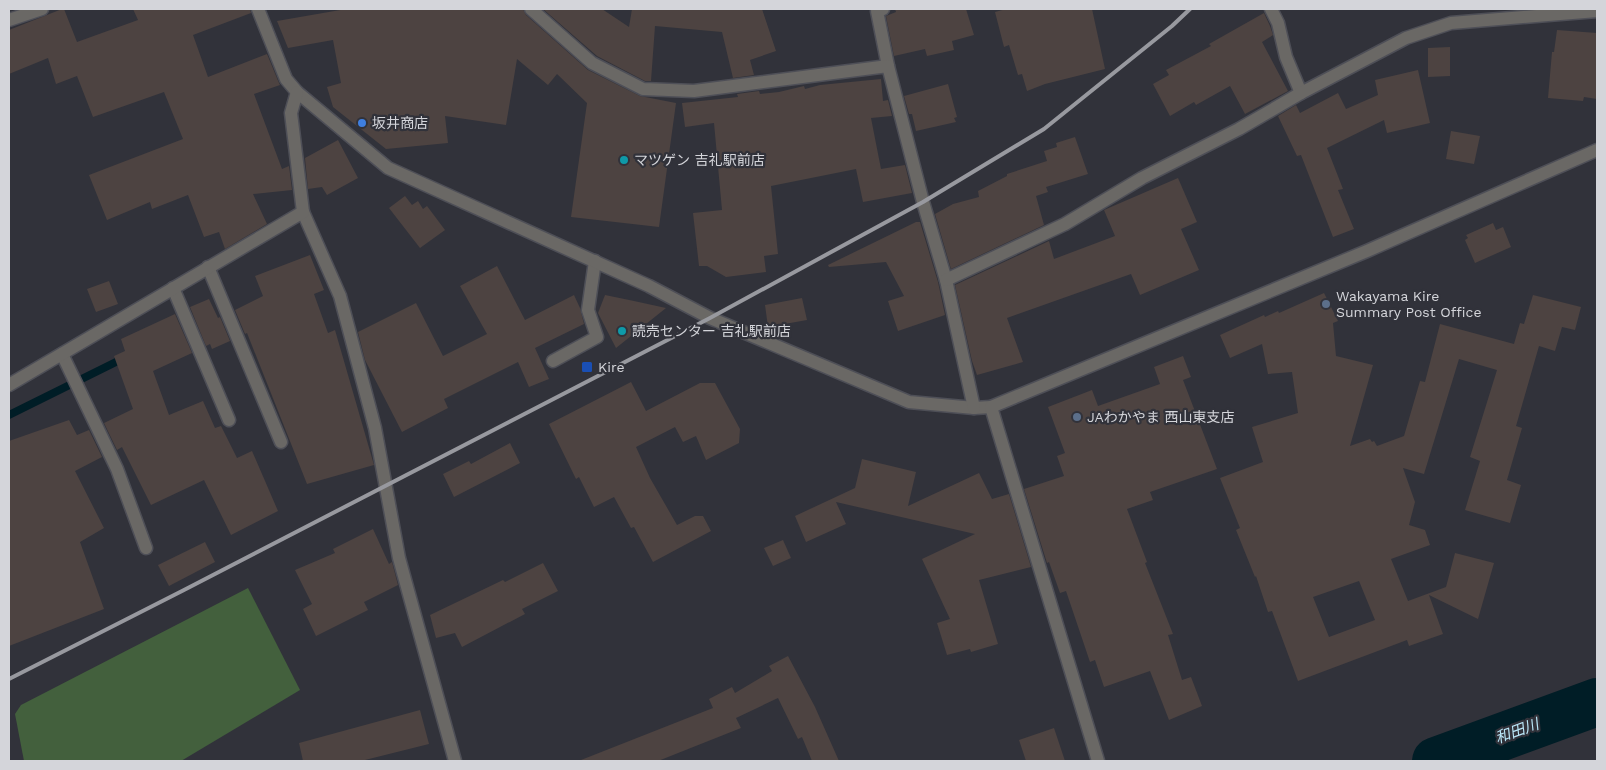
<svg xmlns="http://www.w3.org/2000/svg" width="1606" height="770" font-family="'Work Sans','Noto Sans JP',sans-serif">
  <rect width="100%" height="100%" fill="#31323a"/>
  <path fill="#43603d" d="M248,588L300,690L181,761H24L15,714L21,705Z"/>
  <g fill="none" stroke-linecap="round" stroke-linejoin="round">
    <path stroke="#001d26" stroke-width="8" d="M9,415L124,358"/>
    <path stroke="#001d26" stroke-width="48" d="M1436,761L1597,702"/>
  </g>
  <g fill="#4d4341" fill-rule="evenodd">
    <path d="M62,9H64L77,42L138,20L133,9H250L251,13L193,35L208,77L267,54L279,83L280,85L254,94L282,169L289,166L292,190L253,194L267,224L225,249L219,232L204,237L188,195L152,209L150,202L107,220L89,175L183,139L164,92L93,117L77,76L56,84L48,58L9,74V30Z"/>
    <path d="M346,9H523L526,15L588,70L640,96L676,103L659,227L571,217L587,103L557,74L548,85L517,59L506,125L445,116L448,143L386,149L333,107L327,87L341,83L333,40L288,48L277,21Z"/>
    <path d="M543,9H602L629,27L632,9H762L776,51L750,60L754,75L733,78L722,32L655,26L651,81H645L597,56Z"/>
    <path d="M895,9H966L974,35L952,41L954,50L927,56L925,49L894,56L886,16L896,12Z"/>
    <path d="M1006,9H1092L1105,69L1045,84L1027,91L1022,74L1018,75L1009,45L1004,47L995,12Z"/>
    <path d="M1264,13L1270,26L1273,35L1262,42L1288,91L1245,114L1230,86L1196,105L1194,102L1170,116L1153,84L1169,75L1166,70L1211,46L1209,44Z"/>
    <path d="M1557,30L1597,33V99L1584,97L1583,101L1548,98L1552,52H1554Z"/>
    <path d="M1450,47V76L1428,77V48Z"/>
    <path d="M1418,70L1430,123L1387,133L1384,120L1327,148L1343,189L1338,190L1354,229L1333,237L1301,155L1297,156L1278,116L1296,105L1300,113L1338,93L1346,109L1378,95L1375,80Z"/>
    <path d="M881,79L883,101L888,100L892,116L871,118L881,169L905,165L912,193L863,202L856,169L771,186L778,254L764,256L766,272L726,277L707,266H699L693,213L722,210L714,123L685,127L682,103L738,97L737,94L759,91L760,94L779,92L804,86L805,89L820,85Z"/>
    <path d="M948,84L957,117L954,118L956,122L916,131L912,114H909L904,96Z"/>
    <path d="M1451,131L1480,136L1474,164L1446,159Z"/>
    <path d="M1075,137L1088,174L1046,187L1048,192L1036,196L1044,225L951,269L935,214L953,204L979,197L978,191L1007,176V174L1047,161L1044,151L1057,147L1056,143Z"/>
    <path d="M338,140L358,178L327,195L322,187L308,189L305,158Z"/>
    <path d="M1178,178L1197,222L1181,229L1199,270L1140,295L1131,274L1007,318L1023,362L977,375L972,361L955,285L1049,241L1054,259L1115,236L1104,210Z"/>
    <path d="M405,196L412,205L418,201L423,209L427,206L445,230L420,248L389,208Z"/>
    <path d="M916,222H920L938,282L945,315L898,331L888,301L904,296L886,262L829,267L828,265Z"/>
    <path d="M1493,223L1496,230L1503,227L1511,247L1475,263L1465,240L1468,238L1466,235Z"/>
    <path d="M310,255L324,290L314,294L328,333L335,330L374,465L307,484L247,333L245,334L235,310L263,296L255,276Z"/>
    <path d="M497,266L525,320L574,295L580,308L584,324L535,348L549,379L529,387L518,362L444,399L448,408L402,432L365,360L358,332L416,303L443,356L487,334L460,286Z"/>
    <path d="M109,281L118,304L96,312L87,289Z"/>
    <path d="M1324,293L1338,321L1333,323L1336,356L1373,365L1350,446L1370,439L1372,442L1374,441L1377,446L1404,436L1420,381L1425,382L1440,324L1514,344L1520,323L1524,324L1533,295L1581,307L1575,330L1562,327L1555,351L1539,346L1516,426L1522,428L1507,480L1521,485L1510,523L1465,510L1480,461L1470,457L1497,370L1459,359L1424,474L1403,468L1415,502L1409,525L1425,530L1430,545L1391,559L1408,601L1446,587L1455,553L1494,563L1478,619L1429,595L1443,634L1409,646L1407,640L1298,681L1272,611L1268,612L1256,576L1255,577L1236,530L1240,528L1220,478L1263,462L1252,427L1298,413L1292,372L1268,374L1262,344L1230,358L1220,335L1264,315L1265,317L1278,311L1279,313ZM1359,581L1375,620L1329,637L1313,597Z"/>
    <path d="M605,295L634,301L666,308L616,348L598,313Z"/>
    <path d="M802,298L807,320L768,327L765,305Z"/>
    <path d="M209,299L218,318L220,317L230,341L212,349L210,344L206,346L190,307Z"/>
    <path d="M175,314L192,353L153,371L169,415L203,401L215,428L221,426L237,458L252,451L278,511L231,535L204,480L151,505L122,447L117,450L104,423L133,409L114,356L125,351L121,339Z"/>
    <path d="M1183,356L1191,377L1183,380L1217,469L1150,492L1153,500L1127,509L1147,562L1145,563L1173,634L1168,635L1182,680L1191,677L1202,706L1169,720L1150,671L1104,687L1095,660L1090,662L1066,591L1060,593L1049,562L1047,563L1024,489L1064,476L1057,456L1065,453L1048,407L1092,390L1098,406L1160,384L1154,367Z"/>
    <path d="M631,382L646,411L700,383H715L740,429L739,443L706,460L696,436L683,442L675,427L636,447L650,478L677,525L695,516H703L711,531L653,562L634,527L631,528L614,497L594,507L579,477L576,479L549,424Z"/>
    <path d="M69,420L77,435L89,430L102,457L75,471L104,528L80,542L104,609L9,646V441Z"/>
    <path d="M510,443L520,463L454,497L443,474L469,461L471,464Z"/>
    <path d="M862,459L916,472L908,506L979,473L992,499L1009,494L1031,567L979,580L998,644L971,652L970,649L947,655L937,623L950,619L922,559L975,534L836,502L846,524L806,542L795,516L855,488Z"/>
    <path d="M373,529L389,564L392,562L398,585L364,602L368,610L316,636L303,609L312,604L295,570L335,553L333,549Z"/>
    <path d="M783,540L791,558L773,566L764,548Z"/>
    <path d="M205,542L215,562L169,586L158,565Z"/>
    <path d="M543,563L558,591L522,609L525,614L462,647L455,633L436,638L430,615L503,580L505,582Z"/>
    <path d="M788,656L815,707L839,761H812L802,737L798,739L778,698L736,718L741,728L658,761H581V760L713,708L709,699L732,687L735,693L772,671L769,666Z"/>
    <path d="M420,710L429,744L361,761H303L299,743Z"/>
    <path d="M1054,728L1065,761H1026L1019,740Z"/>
  </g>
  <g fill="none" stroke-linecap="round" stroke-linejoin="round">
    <defs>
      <g id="service">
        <path d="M883,9L877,11L888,66"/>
        <path d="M1271,9L1278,23L1286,57L1301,93"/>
        <path d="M9,20L42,9"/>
        <path d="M208,267L281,442"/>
        <path d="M173,288L229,420"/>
        <path d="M62,354L117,469L146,548"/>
        <path d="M553,361L597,337L588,310L595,261"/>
      </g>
      <g id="minor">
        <path d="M258,9L286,79L297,92L388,168L649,286L710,318L909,402L974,408L991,407"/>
        <path d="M531,9L592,63L643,89L694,91L888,66L923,202L946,280L974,408"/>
        <path d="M303,212L340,296L375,428L399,558L455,761"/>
        <path d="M946,280L1065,224L1142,178L1239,129L1301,93L1406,38L1451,23L1597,11"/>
        <path d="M9,385L303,212L291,113L297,92"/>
      </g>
      <path id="tertiary" d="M1098,761L991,407L1367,251L1597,150"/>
    </defs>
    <use href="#service" stroke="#4e4f57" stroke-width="15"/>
    <use href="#minor" stroke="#4e4f57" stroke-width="15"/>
    <use href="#tertiary" stroke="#4e4f57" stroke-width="15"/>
    <use href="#service" stroke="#6a6865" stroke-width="12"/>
    <use href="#minor" stroke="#6a6865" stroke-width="12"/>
    <use href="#tertiary" stroke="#6a6865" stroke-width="12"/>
    <path stroke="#98999f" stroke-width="4" d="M9,679L184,590L710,318L923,202L1044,129L1172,26L1190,9"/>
  </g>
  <circle fill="#3f7fe0" stroke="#31323a" stroke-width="2" cx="362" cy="123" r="5"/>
  <g fill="#0f9aa8" stroke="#31323a" stroke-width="2">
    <circle cx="624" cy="160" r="5"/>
    <circle cx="622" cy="331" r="5"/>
  </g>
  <g fill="#5c6f8a" stroke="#31323a" stroke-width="2">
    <circle cx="1326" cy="304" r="5"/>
    <circle cx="1077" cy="417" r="5"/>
  </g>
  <rect fill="#1a4fb4" stroke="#31323a" stroke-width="2" x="581" y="361" width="12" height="12" rx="2.5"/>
  <g text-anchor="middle" stroke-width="4.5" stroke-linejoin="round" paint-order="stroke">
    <g font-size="14" fill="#d4d5da" stroke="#31323a" text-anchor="start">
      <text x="372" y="128">坂井商店</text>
      <text x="634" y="165">マツゲン 吉礼駅前店</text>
      <text x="1336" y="301">Wakayama Kire<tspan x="1336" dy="16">Summary Post Office</tspan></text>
      <text x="632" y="336">読売センター 吉礼駅前店</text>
      <text x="598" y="372">Kire</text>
      <text x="1087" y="422">JAわかやま 西山東支店</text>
    </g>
    <g font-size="15" font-style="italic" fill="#bae7f8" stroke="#31323a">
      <text transform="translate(1517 731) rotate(-20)" y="5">和田川</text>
    </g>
  </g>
  <rect width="1606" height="770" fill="none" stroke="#d4d5da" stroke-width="20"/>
</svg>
